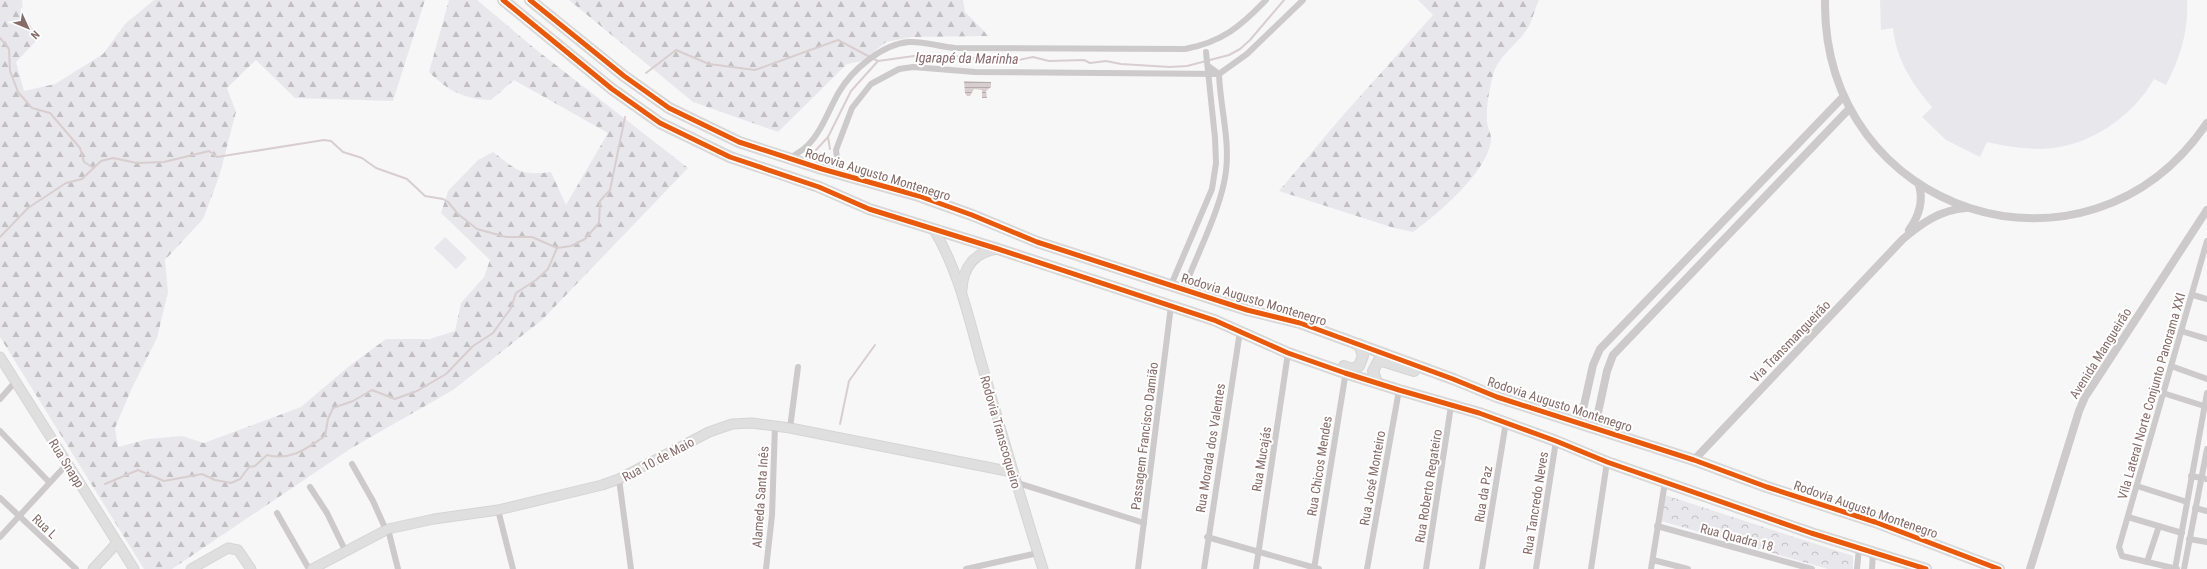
<svg xmlns="http://www.w3.org/2000/svg" width="2207" height="569" font-family="'Roboto Condensed',sans-serif">
  <defs>
    <pattern id="forest-firs" width="22" height="20" patternUnits="userSpaceOnUse"><rect width="22" height="20" fill="#e8e7ec"/><path d="M5 1l3.5 6h-7zM16 11l3.5 6h-7z" fill="#c2bfc3"/></pattern>
    <pattern id="park-crowns" width="20" height="18" patternUnits="userSpaceOnUse"><rect width="20" height="18" fill="#e8e7ec"/><path d="M2 6a3 3 0 1 1 6 0M12 15a3 3 0 1 1 6 0" fill="none" stroke="#c2bfc3"/></pattern>
    <pattern id="water-rules" width="6" height="5" patternUnits="userSpaceOnUse"><rect width="6" height="5" fill="#d8cecf"/><path d="M0 2.5h6" fill="none" stroke="#b5abac"/></pattern>
  </defs>
  <rect width="100%" height="100%" fill="#f7f7f8"/>
  <g fill="url(#forest-firs)">
    <path d="M0,0H22L23,14L39,38L16,62L24,91L55,84L103,54L125,24L154,0H425L393,101L295,98L256,60L227,88L236,112L219,177L203,219L165,260L168,292L157,338L131,390L115,428L118,447L148,439L182,436L204,443L301,407L348,367L386,339H430L455,331L461,303L484,277L490,260L441,213L448,191L478,160L493,152C517,170 519,176 551,172L566,205L608,133L514,80L491,100C464,99 448,91 429,72L449,0H477L534,48L688,168L542,320L453,390L350,449L172,569H144L0,337Z"/>
    <path d="M569,0H963L965,12L989,36L912,37L886,42L862,61L847,64L778,132L693,102Z"/>
    <path d="M1418,0H1539C1535,8 1533,18 1529,26C1519,44 1499,54 1493,75C1489,90 1486,108 1487,123C1488,129 1492,135 1491,141C1487,172 1438,214 1413,232L1394,228L1279,191L1345,113L1433,15Z"/>
  </g>
  <path fill="url(#park-crowns)" d="M1665,495L1853,556V569H1828L1661,521Z"/>
  <g fill="#e8e7ec">
    <path d="M1880,0H2187C2189,30 2180,59 2166,85L2154,79C2132,118 2087,148 2041,149C2023,149 2005,146 1987,142L1980,157L1946,140L1922,117L1932,107C1912,84 1896,59 1893,28L1881,30Z"/>
    <path d="M445,237L467,258L456,269L434,248Z"/>
  </g>
  <path fill="url(#water-rules)" d="M964,81L991,82V87L986,91L987,98H982V90L974,89L970,96H967L965,93Z"/>
  <g fill="none" stroke-linecap="round" stroke-linejoin="round">
    <g stroke="#d8cecf" stroke-width="2">
      <path d="M0,38L9,49L10,71L18,92L32,108L50,113L80,148L84,162L94,168"/>
      <path d="M874,59L878,61L914,56H953L999,61H1014L1033,57L1049,61L1084,60L1090,63L1106,61L1121,64L1170,67L1187,66L1229,55L1240,49L1250,40L1284,0"/>
      <path d="M646,73L676,50L709,64L755,70L838,40L870,57"/>
      <path d="M828,137L830,149"/>
      <path d="M816,150L828,137L851,91L878,61"/>
      <path d="M0,237L28,208L66,183L82,179L101,161L113,158L137,163L164,162L209,151L217,157L324,140L331,141L343,152L362,158L376,168L407,179L425,196L443,199L448,202L458,214L477,229L506,237H532L557,248L571,246L585,239L599,223L600,201L610,190L625,117"/>
      <path d="M840,424L849,381L875,345"/>
      <path d="M105,484L138,470L164,481L202,474L215,480L231,483L240,479L249,467L255,466L267,455C291,461 306,449 325,436L328,419L333,408L353,401L372,390L395,399L417,391L446,374L473,346L493,333L511,308L516,293L536,280L548,269L557,248"/>
    </g>
    <defs>
      <g id="secondary">
        <path d="M934,230C959,271 969,320 982,365C1002,433 1021,501 1043,569"/>
        <path d="M962,290C963,267 974,252 998,249"/>
        <path d="M0,357L134,569"/>
        <path d="M93,569L117,543"/>
        <path d="M191,569L228,548L238,550L251,569"/>
        <path d="M312,569L388,529L434,519L498,510L602,485L619,479L709,432L732,424L752,423L790,428L1012,472"/>
      </g>
      <g id="primary">
        <path d="M503,0L612,89L660,123L730,157L819,187L869,209L998,249L1214,320L1288,353L1345,373L1399,390L1479,413L1556,441L1607,462L1811,533L1926,569"/>
        <path d="M530,0L624,76L669,108L739,142L822,169L919,196L972,215L1037,242L1247,310L1300,323L1453,379L1497,397L1694,460L1767,487L1875,522L1999,569"/>
        <path d="M1344,366L1352,369L1359,366L1363,356L1359,344"/>
        <path d="M1377,383L1373,371L1379,360L1414,371"/>
      </g>
    </defs>
    <use href="#secondary" stroke="#d6d4d4" stroke-width="11"/>
    <use href="#primary" stroke="#d5d3d4" stroke-width="12"/>
    <g stroke="#cccaca" stroke-width="6">
      <path d="M788,159C795,155 802,151 808,145C822,131 829,109 839,92C852,70 882,44 909,42C924,41 940,47 955,48L1185,49C1222,42 1240,27 1266,0"/>
      <path d="M839,174L836,150L852,108L871,84L899,69L913,67L975,72L1219,74L1247,54L1303,0"/>
      <path d="M1171,285L1212,189L1216,163L1215,138L1206,52"/>
      <path d="M1184,289C1197,254 1222,207 1226,171C1230,139 1220,106 1219,74L1208,66"/>
      <path d="M2193,295L2207,299"/>
      <path d="M2181,331L2207,339"/>
      <path d="M2171,366L2207,379"/>
      <path d="M2163,393L2204,406"/>
      <path d="M0,399L16,381"/>
      <path d="M790,428L798,367"/>
      <path d="M0,431L49,482"/>
      <path d="M352,464L373,501L386,530"/>
      <path d="M2191,476L2207,479"/>
      <path d="M619,479L631,569"/>
      <path d="M1015,482L1144,523"/>
      <path d="M2137,486L2187,502"/>
      <path d="M310,487L327,513L345,550"/>
      <path d="M0,498L76,569"/>
      <path d="M2195,508L2207,511"/>
      <path d="M498,510L513,569"/>
      <path d="M277,513L309,569"/>
      <path d="M2128,517L2182,533"/>
      <path d="M1657,526L1812,569"/>
      <path d="M388,529L398,569"/>
      <path d="M0,537L67,464"/>
      <path d="M1207,537L1319,569"/>
      <path d="M2189,539L2207,542"/>
      <path d="M1653,560L1688,569"/>
      <path d="M2147,562L2159,526"/>
      <path d="M766,569L772,515L775,426"/>
      <path d="M966,569L1038,553"/>
      <path d="M1138,569L1171,306"/>
      <path d="M1204,569L1240,331"/>
      <path d="M1256,569L1288,353"/>
      <path d="M1314,569L1346,371"/>
      <path d="M1367,569L1399,390"/>
      <path d="M1426,569L1451,406"/>
      <path d="M1482,569L1506,422"/>
      <path d="M1536,569L1556,441"/>
      <path d="M1591,569L1607,462"/>
      <path d="M1651,569L1665,482"/>
      <path d="M1857,569L1859,548"/>
      <path d="M1872,569L1873,553"/>
      <path d="M2175,569L2207,393"/>
      <path d="M2177,569L2122,556L2119,547L2207,241"/>
      <path d="M2184,569L2207,449"/>
    </g>
    <g stroke="#cccaca" stroke-width="8">
      <path d="M1825,0C1822,214 2087,300 2207,123"/>
      <path d="M1909,230C1919,216 1924,202 1919,185"/>
      <path d="M1580,423L1593,365L1600,349L1843,97"/>
      <path d="M1595,427L1607,371L1613,355L1849,109"/>
      <path d="M1694,460L1903,239C1922,223 1940,210 1966,208"/>
      <path d="M2030,569L2079,411L2085,397L2207,210"/>
    </g>
    <use href="#secondary" stroke="#e0dfdf" stroke-width="9"/>
    <use href="#primary" stroke="#e0dfdf" stroke-width="10"/>
    <defs>
      <g id="cycleway">
        <path d="M503,0L612,89L660,123L730,157L819,187L869,209L998,249L1214,320L1288,353L1345,373L1399,390L1479,413L1556,441L1607,462L1811,533L1926,569"/>
        <path d="M530,0L624,76L669,108L739,142L822,169L919,196L972,215L1037,242L1247,310L1300,323L1453,379L1497,397L1694,460L1767,487L1875,522L1999,569"/>
      </g>
    </defs>
    <use href="#cycleway" stroke="#fff" stroke-width="8"/>
    <use href="#cycleway" stroke="#e8590c" stroke-width="5"/>
  </g>
  <g text-anchor="middle" stroke-width="4" stroke-linejoin="round" paint-order="stroke">
    <g font-size="13" fill="#866c69" stroke="#fff">
      <text transform="translate(878 174) rotate(17)" y="5">Rodovia Augusto Montenegro</text>
      <text transform="translate(1254 299) rotate(17)" y="5">Rodovia Augusto Montenegro</text>
      <text transform="translate(1790 341) rotate(-46)" y="5">Via Transmangueirão</text>
      <text transform="translate(2100 353) rotate(-58)" y="5">Avenida Mangueirão</text>
      <text transform="translate(2151 396) rotate(-74)" y="5">Vila Lateral Norte Conjunto Panorama XXI</text>
      <text transform="translate(1560 404) rotate(18)" y="5">Rodovia Augusto Montenegro</text>
      <text transform="translate(1001 432) rotate(74)" y="5">Rodovia Transcoqueiro</text>
      <text transform="translate(1144 436) rotate(-83)" y="5">Passagem Francisco Damião</text>
      <text transform="translate(1210 448) rotate(-81)" y="5">Rua Morada dos Valentes</text>
      <text transform="translate(658 459) rotate(-28)" y="5">Rua 10 de Maio</text>
      <text transform="translate(1261 459) rotate(-81)" y="5">Rua Mucajás</text>
      <text transform="translate(67 463) rotate(58)" y="5">Rua Snapp</text>
      <text transform="translate(1319 466) rotate(-81)" y="5">Rua Chicos Mendes</text>
      <text transform="translate(1372 478) rotate(-80)" y="5">Rua José Monteiro</text>
      <text transform="translate(1428 486) rotate(-81)" y="5">Rua Roberto Regateiro</text>
      <text transform="translate(1483 494) rotate(-81)" y="5">Rua da Paz</text>
      <text transform="translate(760 497) rotate(-86)" y="5">Alameda Santa Inês</text>
      <text transform="translate(1535 503) rotate(-81)" y="5">Rua Tancredo Neves</text>
      <text transform="translate(1866 509) rotate(19)" y="5">Rodovia Augusto Montenegro</text>
      <text transform="translate(45 526) rotate(43)" y="5">Rua L</text>
      <text transform="translate(1737 537) rotate(15)" y="5">Rua Quadra 18</text>
    </g>
    <g font-size="14" font-style="italic" fill="#886a6c" stroke="#fff">
      <text transform="translate(967 58) rotate(1)" y="5">Igarapé da Marinha</text>
    </g>
  </g>
  <g transform="translate(28 28) rotate(134)" stroke="#ffffff" stroke-width="3" paint-order="stroke">
  <path d="M0-3L7 15L0 10L-7 15Z" fill="#866c69"/>
  <text y="-6" font-size="11" font-weight="bold" text-anchor="middle" fill="#866c69">N</text>
  </g>
</svg>
